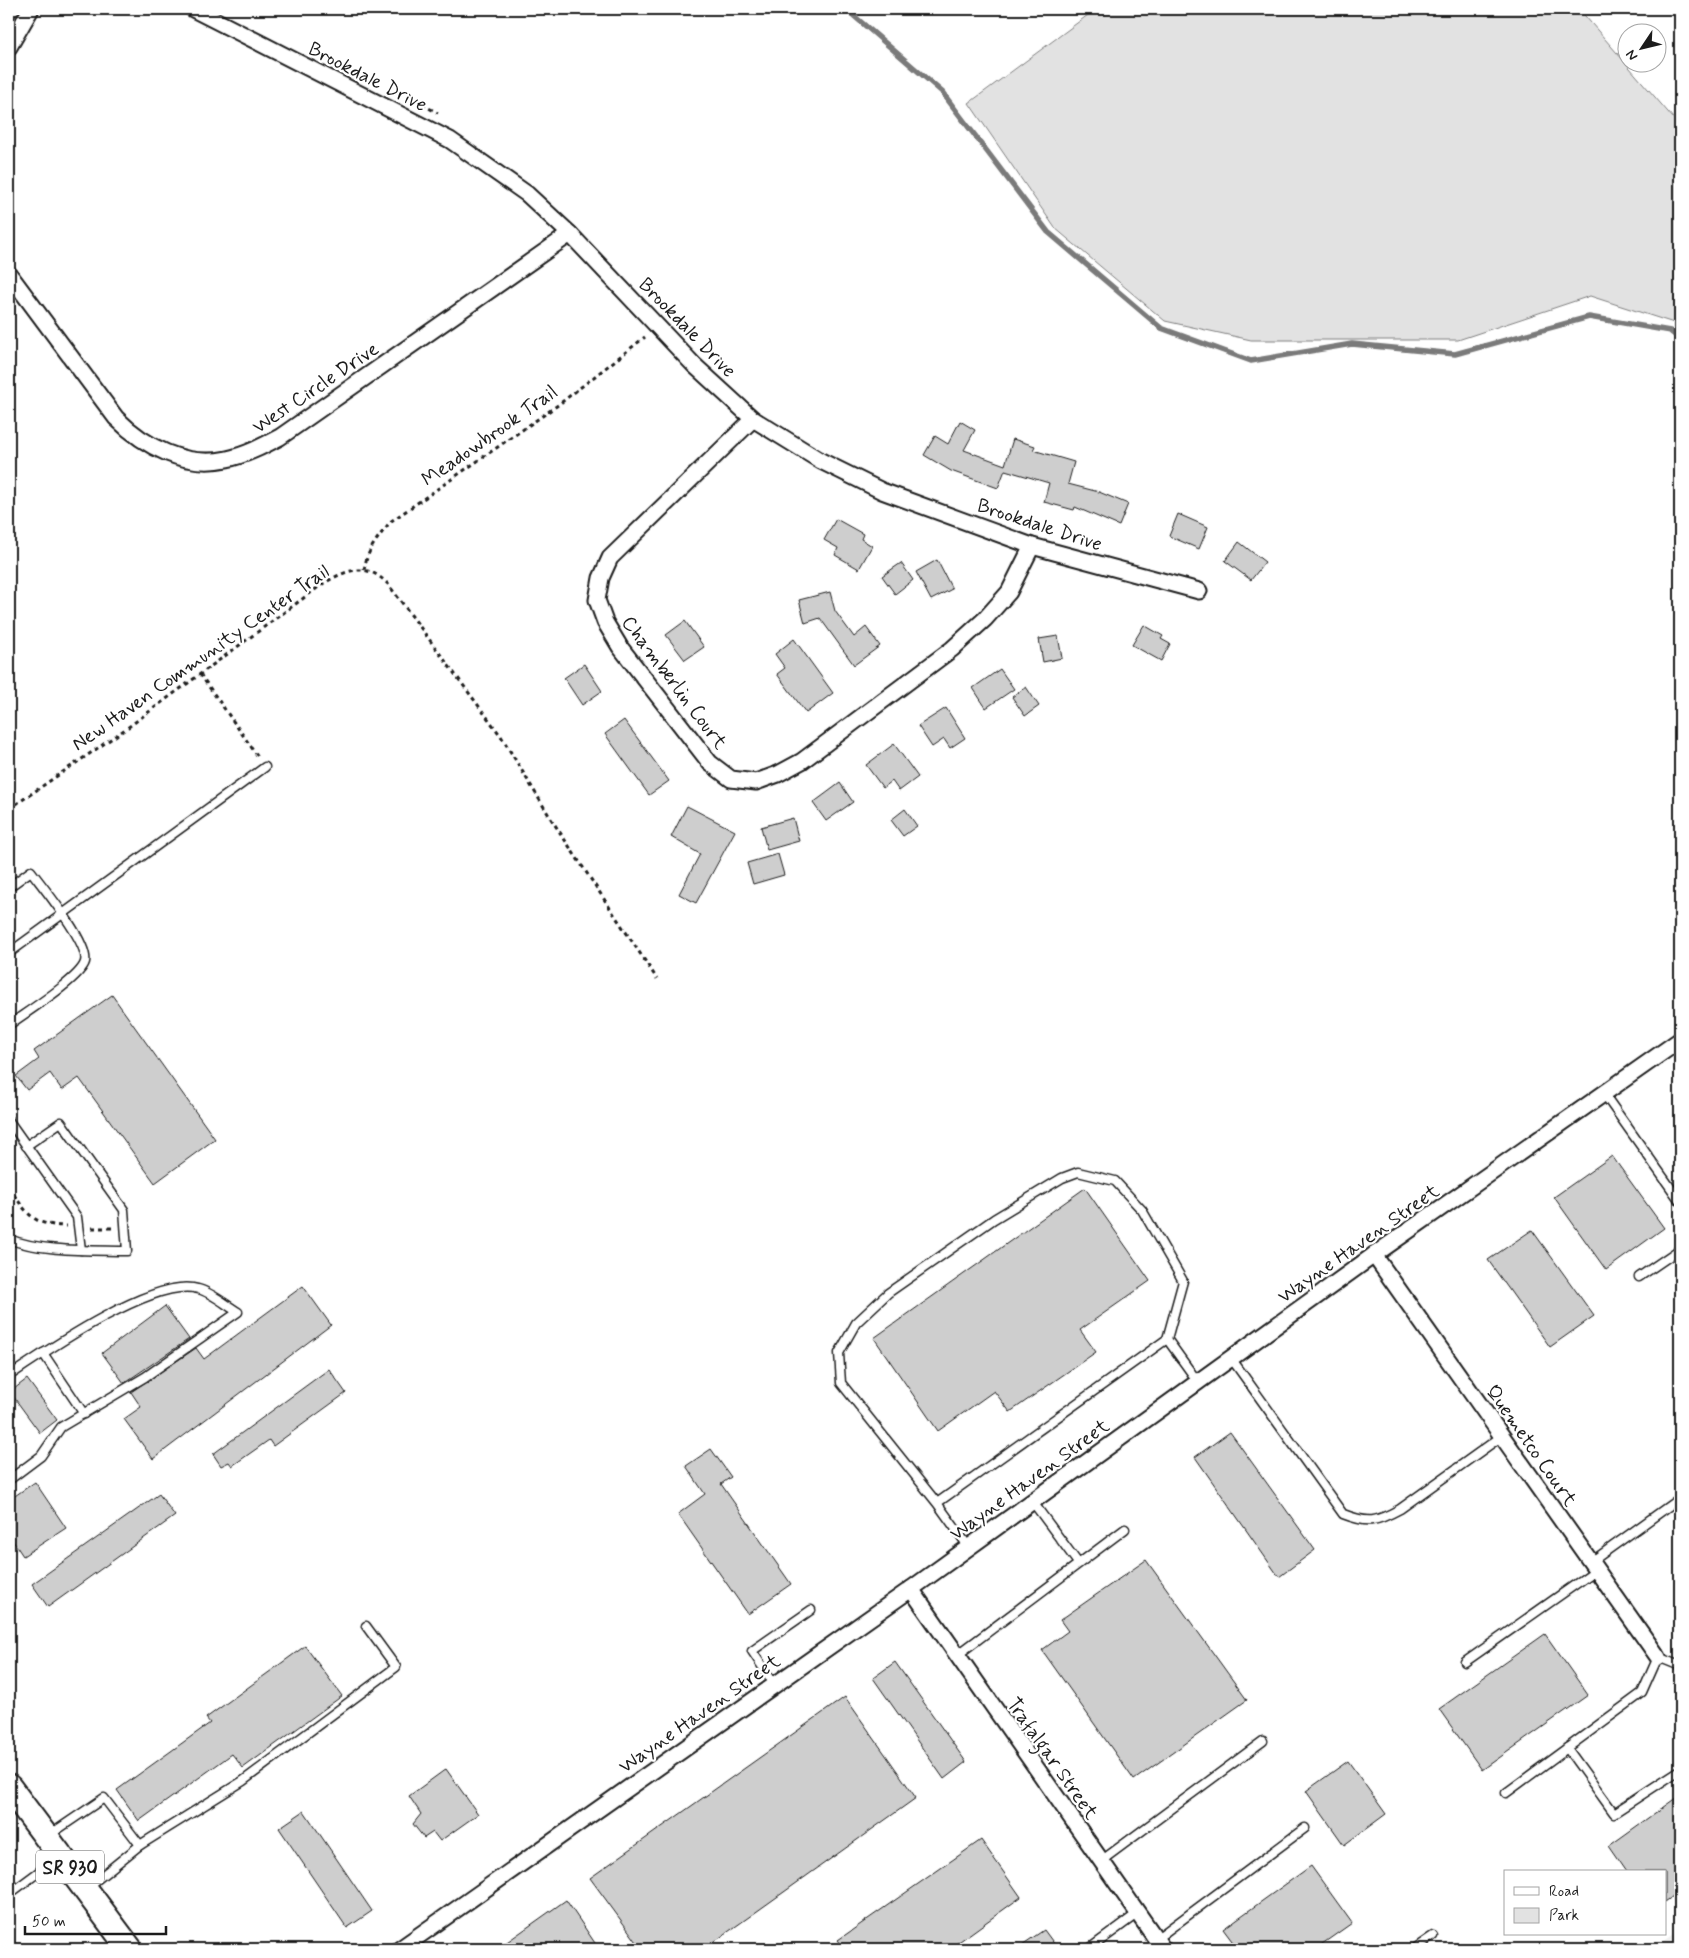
<svg xmlns="http://www.w3.org/2000/svg" width="1689" height="1958" font-family="Mynerve,sans-serif">
  <rect width="100%" height="100%" fill="#fff"/>
  <filter id="ink" filterUnits="userSpaceOnUse"><feTurbulence type="fractalNoise" baseFrequency=".02" numOctaves="2"/><feDisplacementMap in="SourceGraphic" scale="10" xChannelSelector="R" yChannelSelector="G"/><feConvolveMatrix kernelMatrix="1 2 1 2 8 2 1 2 1" color-interpolation-filters="sRGB"/></filter>
  <g filter="url(#ink)">
    <path fill="#f0f0f0" d="M1680,1930V1949H1653Z"/>
    <path fill="#e2e2e2" stroke="#7f7f7f" d="M1096,9H1579L1680,126V325L1590,296L1458,340H1251L1165,321L1055,228L969,103Z"/>
    <g fill="none" stroke-linecap="round" stroke-linejoin="round">
      <path stroke="#7a7a7a" stroke-width="5.5" d="M846,9L942,92L1048,232L1161,328L1251,361L1352,344L1455,354L1589,317L1670,331L1680,339"/>
    </g>
    <g fill="#cecece" stroke="#1c1c1c">
      <path d="M960,421L975,430L964,450L1005,465L1013,439L1035,446L1033,450L1074,462L1068,484L1099,492L1128,504L1119,526L1075,507L1074,510L1044,502L1049,483L1005,470L998,488L951,471L924,455L935,436L948,444Z"/>
      <path d="M1178,514L1208,527L1199,549L1169,536Z"/>
      <path d="M836,519L863,534L861,539L872,546L859,569L835,555L838,548L824,540Z"/>
      <path d="M1239,542L1265,562L1251,580L1225,561Z"/>
      <path d="M937,560L952,589L931,600L916,572Z"/>
      <path d="M901,563L913,580L895,594L882,576Z"/>
      <path d="M830,592L835,611L854,637L866,627L880,646L854,665L820,618L805,623L799,600Z"/>
      <path d="M685,621L704,647L685,660L666,635Z"/>
      <path d="M1144,625L1163,636L1161,639L1170,644L1161,661L1132,645Z"/>
      <path d="M1058,636L1062,658L1043,662L1039,639Z"/>
      <path d="M794,639L833,693L806,713L777,674L785,668L775,654Z"/>
      <path d="M584,664L602,691L582,705L564,678Z"/>
      <path d="M1000,669L1014,689L986,708L973,688Z"/>
      <path d="M1026,687L1039,706L1025,716L1012,697Z"/>
      <path d="M946,708L965,738L950,748L944,739L932,747L918,726Z"/>
      <path d="M624,720L669,781L649,795L605,734Z"/>
      <path d="M894,744L918,777L899,791L892,781L883,788L866,765Z"/>
      <path d="M840,783L853,802L826,821L813,803Z"/>
      <path d="M687,806L735,831L696,903L679,894L700,854L671,837Z"/>
      <path d="M905,809L917,826L903,836L891,820Z"/>
      <path d="M793,818L799,841L767,850L761,827Z"/>
      <path d="M778,854L784,875L753,884L747,863Z"/>
      <path d="M112,995L215,1139L155,1183L79,1078L62,1090L50,1073L27,1090L16,1076L39,1059L34,1051Z"/>
      <path d="M1612,1156L1664,1228L1606,1270L1554,1197Z"/>
      <path d="M1085,1188L1150,1281L1080,1330L1096,1352L1010,1412L994,1391L938,1431L874,1338Z"/>
      <path d="M1532,1230L1594,1316L1550,1347L1488,1260Z"/>
      <path d="M303,1286L331,1325L153,1459L124,1419L141,1407L131,1392L196,1348L204,1359Z"/>
      <path d="M165,1306L189,1339L124,1383L102,1353Z"/>
      <path d="M329,1369L346,1393L273,1446L269,1440L232,1466L229,1462L221,1466L213,1454Z"/>
      <path d="M27,1379L57,1420L40,1433L10,1392Z"/>
      <path d="M1230,1432L1315,1550L1279,1577L1195,1457Z"/>
      <path d="M711,1449L731,1477L721,1484L791,1584L748,1614L678,1514L705,1494L686,1466Z"/>
      <path d="M35,1482L66,1528L23,1556L9,1535V1500Z"/>
      <path d="M159,1494L175,1516L48,1607L32,1584Z"/>
      <path d="M1146,1560L1247,1700L1134,1780L1042,1650L1068,1631L1060,1620Z"/>
      <path d="M1545,1634L1588,1695L1482,1770L1439,1709Z"/>
      <path d="M305,1646L342,1696L243,1768L232,1754L139,1821L117,1790L210,1723L206,1718Z"/>
      <path d="M895,1662L966,1762L944,1779L873,1678Z"/>
      <path d="M845,1697L916,1798L704,1949H642L590,1878Z"/>
      <path d="M1348,1761L1386,1814L1344,1845L1306,1791Z"/>
      <path d="M446,1769L478,1814L440,1841L433,1832L424,1838L413,1824L421,1814L409,1796Z"/>
      <path d="M1680,1795V1891L1665,1902V1872H1627L1609,1846Z"/>
      <path d="M304,1811L372,1911L347,1928L279,1828Z"/>
      <path d="M981,1840L1021,1897L949,1949H845L838,1940Z"/>
      <path d="M1311,1866L1352,1923L1315,1949H1238L1223,1929Z"/>
      <path d="M566,1900L599,1949H497Z"/>
      <path d="M1044,1930L1058,1949H1016Z"/>
    </g>
    <g fill="none" stroke-linecap="round" stroke-linejoin="round">
      <defs>
        <g id="service">
          <path d="M9,887L31,871C43,887 90,944 85,962C80,979 25,1013 9,1025"/>
          <path d="M9,953L265,767"/>
          <path d="M1604,1094L1680,1201"/>
          <path d="M9,1121L77,1217L81,1250"/>
          <path d="M9,1239C40,1252 93,1250 127,1251L124,1210L61,1122L26,1146"/>
          <path d="M1639,1277L1680,1249"/>
          <path d="M1167,1339L1198,1382"/>
          <path d="M43,1353L84,1414"/>
          <path d="M1231,1358L1343,1514C1369,1524 1376,1522 1400,1509L1502,1436"/>
          <path d="M9,1376C46,1351 155,1276 198,1289C211,1292 226,1305 238,1312L145,1377L61,1427L41,1456L9,1480"/>
          <path d="M1032,1501L1078,1563"/>
          <path d="M937,1503L1167,1339L1183,1281L1142,1210L1115,1181L1078,1172L1062,1178L994,1219L888,1293L856,1323L839,1353L841,1383L937,1503L968,1546"/>
          <path d="M1591,1562L1680,1498"/>
          <path d="M956,1656L1125,1529"/>
          <path d="M1465,1662L1596,1570"/>
          <path d="M774,1684L752,1651L811,1610"/>
          <path d="M1567,1748L1614,1813L1680,1770"/>
          <path d="M1506,1793L1642,1693L1658,1657L1680,1666"/>
          <path d="M48,1836L104,1798L140,1845L88,1887"/>
          <path d="M140,1845L243,1781L396,1667L366,1626"/>
          <path d="M1101,1861L1263,1741"/>
          <path d="M9,1894L59,1857"/>
          <path d="M1156,1939L1305,1828"/>
          <path d="M1089,1949L1138,1913"/>
          <path d="M1414,1949L1433,1936"/>
        </g>
        <g id="minor">
          <path d="M193,9L450,140L527,194L570,234L694,365L753,419L821,461L882,491L1032,546L1199,591"/>
          <path d="M9,47L31,9"/>
          <path d="M9,274L116,418C145,447 185,468 227,459C246,455 263,446 280,437L570,234"/>
          <path d="M753,419L610,558L601,578L597,600L605,622L620,647L710,763L731,779L756,782L778,774L802,761L952,649L985,619L1009,592L1032,546"/>
          <path d="M1374,1255L1658,1657"/>
          <path d="M911,1589L1163,1949"/>
          <path d="M400,1949L911,1589L1374,1255L1680,1040"/>
        </g>
        <path id="trunk" d="M9,1787L130,1949"/>
      </defs>
      <use href="#service" stroke="#1c1c1c" stroke-width="11"/>
      <use href="#minor" stroke="#1c1c1c" stroke-width="19"/>
      <use href="#trunk" stroke="#1c1c1c" stroke-width="28"/>
      <g stroke="#1c1c1c" stroke-width="3" stroke-dasharray="4 4" stroke-linecap="butt">
        <path d="M408,97L438,113"/>
        <path d="M364,570C368,547 377,540 390,522L558,405L645,337"/>
        <path d="M200,674L259,758"/>
        <path d="M9,809L127,728L324,583C349,569 366,562 388,584L501,736L553,822L657,979"/>
        <path d="M9,1188C29,1215 31,1225 67,1226"/>
        <path d="M92,1228H112"/>
      </g>
      <use href="#service" stroke="#fff" stroke-width="8"/>
      <use href="#minor" stroke="#fff" stroke-width="15"/>
      <use href="#trunk" stroke="#fff" stroke-width="24"/>
    </g>
  </g>
  <g text-anchor="middle" stroke-width="4.5" stroke-linejoin="round" paint-order="stroke">
    <rect fill="#fff" stroke="#606060" stroke-width="1" x="36" y="1850.5" width="68" height="33" rx="4"/>
    <g font-size="19" font-weight="bold" fill="#1c1c1c">
      <text x="70" y="1874">SR 930</text>
    </g>
    <g font-size="20" fill="#1c1c1c" stroke="#fff">
      <text transform="translate(368 76) rotate(27)" y="7">Brookdale Drive</text>
      <text transform="translate(688 327) rotate(46)" y="7">Brookdale Drive</text>
      <text transform="translate(315 387) rotate(-34)" y="7">West Circle Drive</text>
      <text transform="translate(489 435) rotate(-35)" y="7">Meadowbrook Trail</text>
      <text transform="translate(1040 524) rotate(18)" y="7">Brookdale Drive</text>
      <text transform="translate(200 657) rotate(-35)" y="7">New Haven Community Center Trail</text>
      <text transform="translate(675 682) rotate(53)" y="7">Chamberlin Court</text>
      <text transform="translate(1358 1243) rotate(-35)" y="7">Wayne Haven Street</text>
      <text transform="translate(1532 1445) rotate(55)" y="7">Quemetco Court</text>
      <text transform="translate(1029 1479) rotate(-36)" y="7">Wayne Haven Street</text>
      <text transform="translate(699 1713) rotate(-35)" y="7">Wayne Haven Street</text>
      <text transform="translate(1053 1758) rotate(55)" y="7">Trafalgar Street</text>
    </g>
  </g>
  <rect width="1689" height="1958" fill="none" stroke="#fff" stroke-width="30"/>
  <rect x="15" y="15" width="1659" height="1928" fill="none" stroke="#1c1c1c" stroke-width="2" filter="url(#ink)"/>
  <rect x="1504" y="1870" width="162" height="65" fill="#ffffff" stroke="#a4a4a4"/>
  <rect x="1514" y="1887" width="25" height="8" fill="#ffffff" stroke="#a4a4a4"/>
  <text x="1549" y="1896" font-size="15" fill="#1c1c1c">Road</text>
  <rect x="1514" y="1908" width="25" height="15" fill="#e2e2e2" stroke="#a4a4a4"/>
  <text x="1549" y="1920" font-size="15" fill="#1c1c1c">Park</text>
  <g transform="translate(1642 48) rotate(235)"><circle r="24" fill="#ffffff" stroke="#a4a4a4"/>
  <path d="M0-4L9 19L0 12L-9 19Z" fill="#1c1c1c"/>
  <text y="-8" font-size="14" font-weight="bold" text-anchor="middle" fill="#1c1c1c">N</text>
  </g>
  <path d="M25 1926v8h141v-8" fill="none" stroke="#1c1c1c" stroke-width="2.5"/>
  <text x="32" y="1926" font-size="15" fill="#1c1c1c" stroke="#ffffff" stroke-width="4" paint-order="stroke">50 m</text>
</svg>
